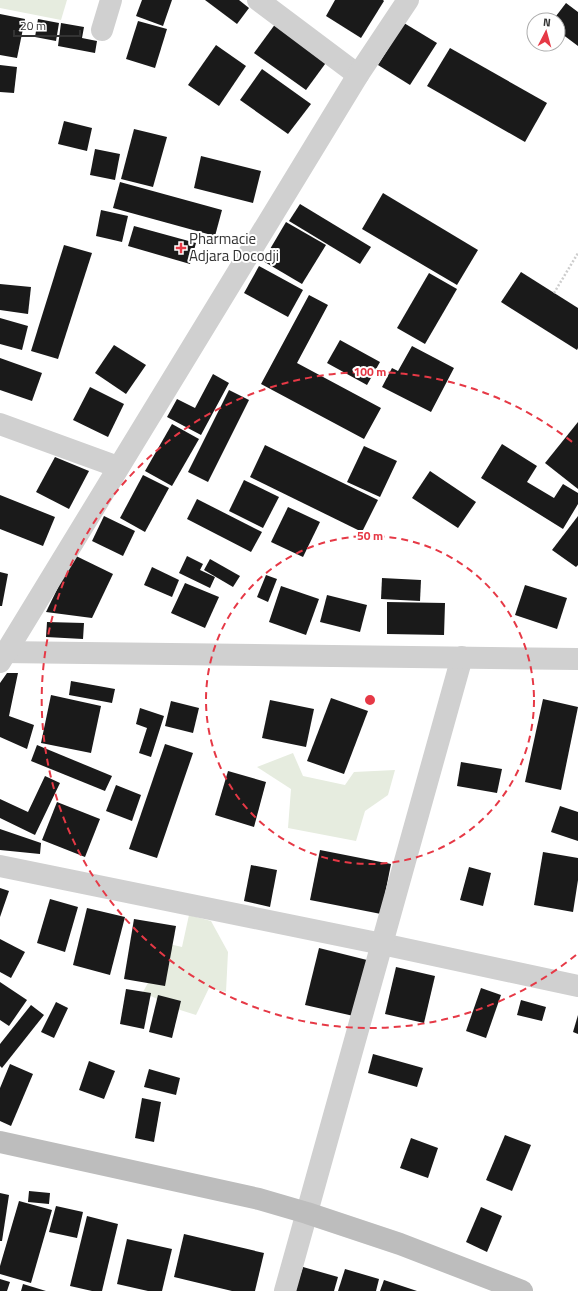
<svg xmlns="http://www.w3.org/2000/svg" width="578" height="1291" font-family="'Titillium Web',sans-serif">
  <rect width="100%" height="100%" fill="#fff"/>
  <g fill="#e6ecdf">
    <path d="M0,0H67L61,20L0,8Z"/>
    <path d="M293,753L303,776L345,785L354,772L395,770L388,795L365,811L356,841L288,828L291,789L257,767Z"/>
    <path d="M189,915L211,921L228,952L226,992L209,988L196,1015L177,1009L143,992L169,944L182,947Z"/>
  </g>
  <g fill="#1a1a1a">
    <path d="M142,0H172L163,26L136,16Z"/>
    <path d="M205,0H239L249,8L237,24Z"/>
    <path d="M335,0H383L384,1L361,38L326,16Z"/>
    <path d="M566,3L578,12V46L558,31V20H553Z"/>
    <path d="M0,14L25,19L17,58L0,55Z"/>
    <path d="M38,19L59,23L56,41L35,37Z"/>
    <path d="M138,21L167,29L155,68L126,59Z"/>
    <path d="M61,23L84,27L82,38L97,41L95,53L58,46Z"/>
    <path d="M276,23L328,60L306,90L254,53Z"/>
    <path d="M404,23L437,43L410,85L378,65Z"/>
    <path d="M216,45L246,66L219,106L188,85Z"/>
    <path d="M450,48L547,103L525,142L427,86Z"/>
    <path d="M0,65L17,67L14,93L0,92Z"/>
    <path d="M262,69L311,104L288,134L240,100Z"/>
    <path d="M64,121L92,128L87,151L58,144Z"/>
    <path d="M134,129L167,137L153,187L121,179Z"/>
    <path d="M95,149L120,154L115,180L90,175Z"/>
    <path d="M201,156L261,171L253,203L194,188Z"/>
    <path d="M120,182L222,210L215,236L113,208Z"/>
    <path d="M383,193L478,250L457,285L362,229Z"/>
    <path d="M300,204L371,247L360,264L289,221Z"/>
    <path d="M101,210L128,216L122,242L96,236Z"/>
    <path d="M286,222L326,245L302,284L263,261Z"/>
    <path d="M134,226L196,243L190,264L128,246Z"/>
    <path d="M64,245L92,253L58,359L31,351Z"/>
    <path d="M259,266L303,290L288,317L244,293Z"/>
    <path d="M521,272L578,308V348L577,350L501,302Z"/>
    <path d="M429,273L457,289L425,344L397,328Z"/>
    <path d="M0,284L31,287L28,314L0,310Z"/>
    <path d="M309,295L328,305L297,363L381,408L364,439L261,384Z"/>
    <path d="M0,318L28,326L22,350L0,344Z"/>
    <path d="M340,340L380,362L367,385L327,363Z"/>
    <path d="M114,345L146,365L126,394L95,373Z"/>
    <path d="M412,346L454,368L431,412L382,387L392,368L398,371Z"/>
    <path d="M0,358L42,373L32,401L0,390Z"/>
    <path d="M213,374L229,383L201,435L167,417L177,399L195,408Z"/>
    <path d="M90,387L124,404L108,437L73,420Z"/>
    <path d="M229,390L249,400L208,482L188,472Z"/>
    <path d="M578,422V489L545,463Z"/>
    <path d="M172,424L199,439L172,486L145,471Z"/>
    <path d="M502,444L537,466L527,482L554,498L563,484L578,493V504L563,529L481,478Z"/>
    <path d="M265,445L378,500L362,532L250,477Z"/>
    <path d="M364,446L397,461L380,497L347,482Z"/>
    <path d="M55,457L89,471L69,509L36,492Z"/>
    <path d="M430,471L476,502L458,528L412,498Z"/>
    <path d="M143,475L169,488L145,532L120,518Z"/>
    <path d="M244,480L279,497L263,528L229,511Z"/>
    <path d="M0,495L55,517L43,546L0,529Z"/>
    <path d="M197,499L262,532L251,552L187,519Z"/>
    <path d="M288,507L320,522L303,557L271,542Z"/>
    <path d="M104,516L135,531L123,556L92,541Z"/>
    <path d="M578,516V565L576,567L552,550Z"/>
    <path d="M74,555L113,574L92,618L46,612Z"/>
    <path d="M187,556L203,564L200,570L215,577L210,588L179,573Z"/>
    <path d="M210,559L240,576L233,587L204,570Z"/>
    <path d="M152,567L179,580L172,597L144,585Z"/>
    <path d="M0,572L8,574L2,606H0Z"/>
    <path d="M266,575L277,579L268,602L257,597Z"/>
    <path d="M382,578L421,580L420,601L381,599Z"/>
    <path d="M185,583L219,597L205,628L171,613Z"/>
    <path d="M525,585L567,598L557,629L515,615Z"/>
    <path d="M281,586L319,599L306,635L269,622Z"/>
    <path d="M327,595L367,605L360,632L320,622Z"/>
    <path d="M387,602L445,603L444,635L387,634Z"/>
    <path d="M47,622L84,623L83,639L46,637Z"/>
    <path d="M7,673H18L9,716L34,725L27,749L0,737V683Z"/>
    <path d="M71,681L115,689L112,703L69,695Z"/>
    <path d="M51,695L101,706L91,753L41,743Z"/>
    <path d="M331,698L368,711L344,774L307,761Z"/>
    <path d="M543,699L578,707L561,790L525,782Z"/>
    <path d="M270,700L314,709L306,747L262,738Z"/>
    <path d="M171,701L199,708L193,733L165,726Z"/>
    <path d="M140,708L164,716L151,757L139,753L147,728L136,724Z"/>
    <path d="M165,744L193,753L157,858L129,849Z"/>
    <path d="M37,745L112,776L105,791L31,761Z"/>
    <path d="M461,762L502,769L497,793L457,786Z"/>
    <path d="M228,771L266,782L254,827L215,815Z"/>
    <path d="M45,776L60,783L35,835L0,818V799L28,812Z"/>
    <path d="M116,785L141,795L132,821L106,811Z"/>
    <path d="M57,802L100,819L85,857L42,840Z"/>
    <path d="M560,806L578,812V841L551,832Z"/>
    <path d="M0,829L41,843L40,854L0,850Z"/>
    <path d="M320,850L391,864L381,914L310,900Z"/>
    <path d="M543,852L578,858V880L573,912L534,905Z"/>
    <path d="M251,865L277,870L270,907L244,901Z"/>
    <path d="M469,867L491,873L483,906L460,900Z"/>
    <path d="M0,888L9,891L0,917Z"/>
    <path d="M50,899L78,907L65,952L37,943Z"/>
    <path d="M87,908L125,917L110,975L73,965Z"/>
    <path d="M134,919L176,926L165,986L124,979Z"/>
    <path d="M0,939L25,952L11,978L0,972Z"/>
    <path d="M319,948L371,961L358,1017L305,1005Z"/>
    <path d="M396,967L435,976L424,1023L385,1014Z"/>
    <path d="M0,982L27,1000L9,1026L0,1020Z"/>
    <path d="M481,988L501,995L486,1038L466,1031Z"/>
    <path d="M126,989L151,993L144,1029L120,1024Z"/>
    <path d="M158,995L181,1001L172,1038L149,1032Z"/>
    <path d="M521,1000L546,1007L542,1021L517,1015Z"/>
    <path d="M56,1002L68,1008L54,1038L41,1032Z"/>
    <path d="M31,1005L44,1015L2,1068L0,1066V1044Z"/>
    <path d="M578,1015V1034L573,1032Z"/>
    <path d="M373,1054L423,1068L417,1087L368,1073Z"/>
    <path d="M89,1061L115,1071L104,1099L79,1090Z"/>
    <path d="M10,1064L33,1074L11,1126L0,1121V1088Z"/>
    <path d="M149,1069L180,1078L176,1095L144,1087Z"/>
    <path d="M142,1098L161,1102L154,1142L135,1138Z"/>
    <path d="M505,1135L531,1145L512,1191L486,1180Z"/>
    <path d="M411,1138L438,1148L428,1178L400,1168Z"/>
    <path d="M29,1191L50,1193L49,1204L28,1202Z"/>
    <path d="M0,1193L9,1195L2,1241H0Z"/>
    <path d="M19,1201L52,1210L31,1283L0,1274V1266Z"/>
    <path d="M56,1206L83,1212L77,1238L49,1232Z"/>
    <path d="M481,1207L502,1216L487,1252L466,1242Z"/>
    <path d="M87,1216L118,1224L102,1291H92L70,1286Z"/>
    <path d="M184,1234L264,1253L255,1291H232L174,1277Z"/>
    <path d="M127,1239L172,1249L162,1291H148L117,1284Z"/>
    <path d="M303,1267L338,1277L334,1291H295Z"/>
    <path d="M345,1269L379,1279L376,1291H338Z"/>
    <path d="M0,1279L10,1282L7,1291H0Z"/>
    <path d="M384,1280L417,1291H380Z"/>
    <path d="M23,1284L46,1291H21Z"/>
  </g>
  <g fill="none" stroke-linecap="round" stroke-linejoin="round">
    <path stroke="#cdcdcd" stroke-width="2.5" stroke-dasharray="2 2" stroke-linecap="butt" d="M554,293L578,253"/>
    <g stroke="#d0d0d0" stroke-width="22">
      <path d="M258,0L358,75"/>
      <path d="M102,30L111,0"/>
      <path d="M0,424L118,467"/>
      <path d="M0,866L382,944L578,986"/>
      <path d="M285,1291L462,657"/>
    </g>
    <g stroke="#d0d0d0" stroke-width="22">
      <path d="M0,652L578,659"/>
      <path d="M0,662L358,75L408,0"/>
    </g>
    <path stroke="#bdbdbd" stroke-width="22" d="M0,1142L259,1199L307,1213L400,1244L522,1291"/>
  </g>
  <g fill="none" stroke="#e63946" stroke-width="2" stroke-dasharray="7 5">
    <circle cx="370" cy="700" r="164"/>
    <path d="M576 955A328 328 0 1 1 576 445"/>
  </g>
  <path fill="#e63946" stroke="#fff" stroke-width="1.5" d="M179 242h4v4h4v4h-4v4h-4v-4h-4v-4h4z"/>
  <g text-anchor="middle" stroke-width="4" stroke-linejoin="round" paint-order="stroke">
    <g font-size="15" fill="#333" stroke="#fff" text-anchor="start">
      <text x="189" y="244">Pharmacie<tspan x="189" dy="17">Adjara Docodji</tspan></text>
    </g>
  </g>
  <circle cx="370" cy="700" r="6" fill="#e63946" stroke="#fff" stroke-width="2"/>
  <g font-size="12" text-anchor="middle" font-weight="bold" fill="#e63946" stroke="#fff" stroke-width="4" stroke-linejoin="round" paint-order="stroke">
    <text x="370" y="376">100 m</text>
    <text x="370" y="540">50 m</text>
  </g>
  <g transform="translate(546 32) rotate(6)"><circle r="19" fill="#ffffff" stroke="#adadad"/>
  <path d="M0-3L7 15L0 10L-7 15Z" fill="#e63946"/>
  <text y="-6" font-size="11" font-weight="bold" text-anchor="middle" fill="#333333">N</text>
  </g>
  <path d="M14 30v6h66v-6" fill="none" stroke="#333333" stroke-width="2"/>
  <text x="20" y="30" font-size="12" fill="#333333" stroke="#ffffff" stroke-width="3" paint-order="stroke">20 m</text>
</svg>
